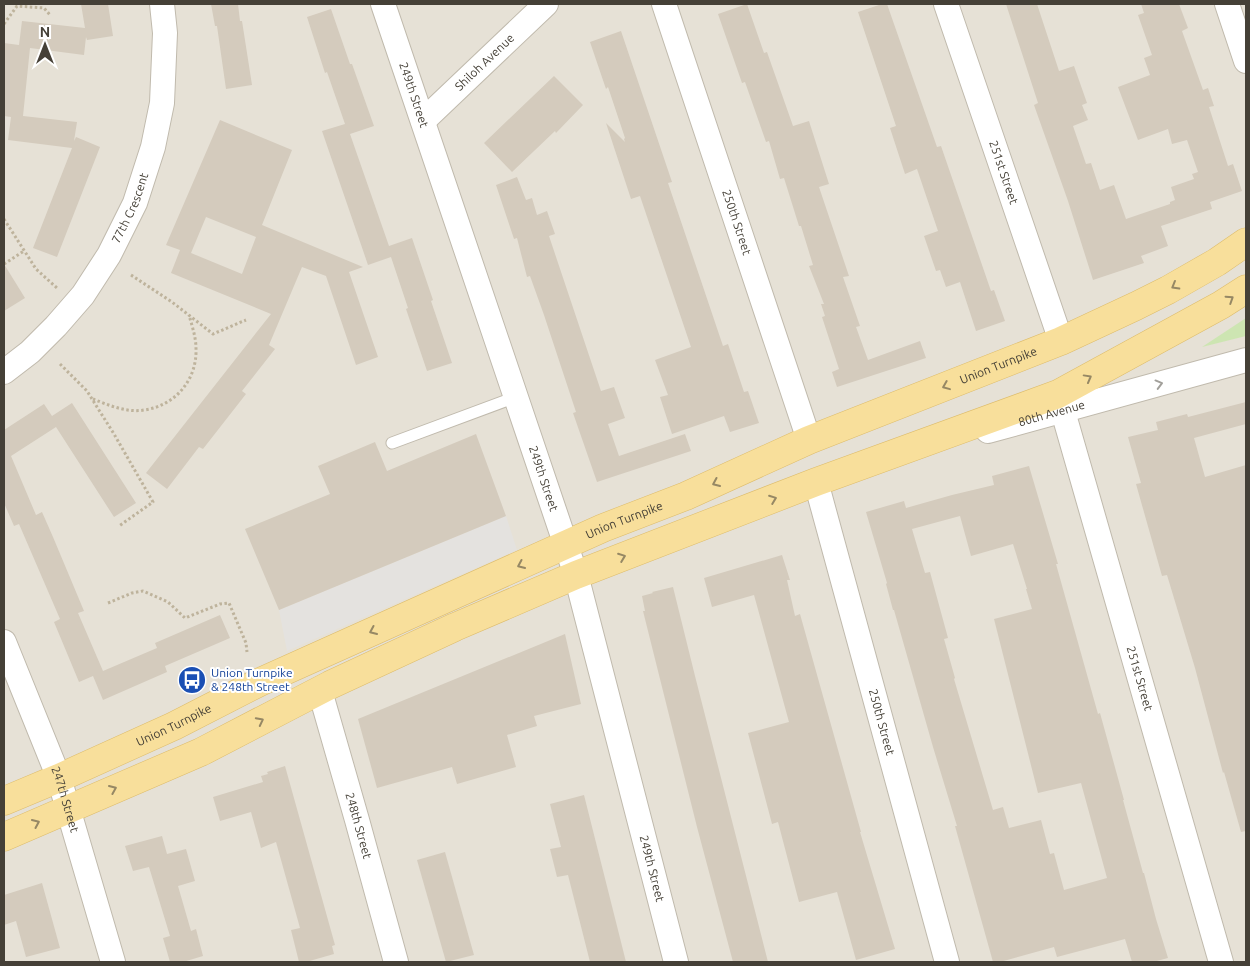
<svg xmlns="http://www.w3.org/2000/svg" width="1250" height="966" font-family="Ubuntu,sans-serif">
  <rect width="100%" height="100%" fill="#f3efe7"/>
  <rect fill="#e6e1d6" x="4" y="4" width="1242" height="958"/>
  <path fill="#cde5b2" d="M1246,318V336L1202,347Z"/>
  <path fill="#e4e2df" d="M506,516L517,550L287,651L279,610Z"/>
  <g fill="#d4cbbd" fill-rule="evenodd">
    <path d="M81,4H108L113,36L87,40L86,37L84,55L30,48L23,116L77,122L74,141L76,137L100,147L57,257L33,248L72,148L8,140L11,117L4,116V43L19,45L22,21L85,28Z"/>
    <path d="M211,4H238L240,21H242L252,85L226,89L217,26H215Z"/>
    <path d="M747,4L764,53L767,52L793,126L809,121L829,184L819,187L849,276L843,277L860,326L856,327L868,360L920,341L926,358L837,387L832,372L839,369L822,317L825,316L821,304H824L809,266L813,265L801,226H799L784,178L780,179L769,141L766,142L745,82L742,83L718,14Z"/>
    <path d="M882,4H887L937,147L941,146L991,291L994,290L1005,321L976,331L960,282L946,287L940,270L936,271L924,236L938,231L917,169L905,174L890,128L896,126L858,12Z"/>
    <path d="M1006,4H1037L1059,71L1074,66L1087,103L1082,105L1088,120L1073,126L1086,164L1091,163L1100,190L1114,185L1126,219L1170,204V202L1175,200L1171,187L1194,179L1192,174L1198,172L1187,140L1172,144L1168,129L1138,140L1118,87L1150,75L1144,58L1152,55L1138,15L1144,13L1141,4H1179L1188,28L1182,31L1203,90L1208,88L1214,106L1209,107L1228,166L1233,164L1242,191L1210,202L1212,209L1161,226L1168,246L1141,256L1144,263L1093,280L1068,201L1034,105L1038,103Z"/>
    <path d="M331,9L350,64H352L374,126L350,134L389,246L412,238L433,300L431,301L452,363L427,371L406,309L408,308L391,257L368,265L322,131L345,124L327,72L325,73L307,17Z"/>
    <path d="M621,31L672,182L668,183L723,346L728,344L744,392L748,391L759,423L730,432L724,416L672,434L660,397L668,395L655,360L691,347L640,196L631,199L606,123L625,142L624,139L625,138L608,87L606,89L590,42Z"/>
    <path d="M554,76L583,105L556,133L555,131L512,172L484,143Z"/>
    <path d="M220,120L292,150L262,225L363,267L349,272L378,357L356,365L326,276L302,267L269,345L275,349L242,391L246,394L203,449L199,447L167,489L146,473L271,314L171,273L180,250L166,245ZM206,217L256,237L242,274L191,253Z"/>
    <path d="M517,177L526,200L532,198L537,215L547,211L555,234L549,236L601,391L614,387L625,418L608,424L619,456L685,434L691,451L597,482L573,413L576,412L544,315L530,276L527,277L517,238L514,239L496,185Z"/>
    <path d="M4,264L25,298L4,311Z"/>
    <path d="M1246,402V424L1194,438L1205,477L1246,465V831L1241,832L1224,772L1223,773L1195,668L1167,575L1162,576L1151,537L1136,484L1141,483L1128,437L1158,430L1156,422L1187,414L1188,417Z"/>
    <path d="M72,403L136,503L114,517L56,427L11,456L36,515L42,512L53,537L84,611L78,613L103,671L157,648L155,643L220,615L230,638L165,666L167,672L103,700L93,676L79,682L54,622L60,619L19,524L14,526L4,503V430L44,404L52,416Z"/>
    <path d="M476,434L506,516L279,610L245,529L330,494L318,466L375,442L387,471Z"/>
    <path d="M1029,466L1058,564H1056L1098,714L1100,713L1124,800H1123L1143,873H1144L1156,919L1168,958L1153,962H1132L1125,939L1057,957L1054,947L1000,962H993L955,826H957L933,747L894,610H893L886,584L887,583L866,512L904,501L906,508L952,495L994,485L992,476ZM960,516L971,556L1013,544L1027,589H1026L1032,609L994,619L1038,793L1081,783L1107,878L1064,890L1054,853L1050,854L1041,820L1009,828L1003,807L993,810L954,679L955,678L944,639L948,638L930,572L925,573L912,529Z"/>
    <path d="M782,555L790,580H787L795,616L800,614L861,832H860L895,949L856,960L837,892L799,902L778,822L772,824L748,733L789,722L754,595L712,607L704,578Z"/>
    <path d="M673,587L695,676L768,962H733L697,827L643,611H645L642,596L653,593L652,592Z"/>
    <path d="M565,634L581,704L534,716L537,726L507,735L516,767L457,784L452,767L377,788L358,719Z"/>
    <path d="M285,766L335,945L332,946L334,954L306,962H299L291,930L300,928L276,842L261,848L251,812L220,821L213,797L263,782L261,776L268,774L267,772Z"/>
    <path d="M584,795L620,938L626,962H590L568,875L557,877L550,849L561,847L550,804Z"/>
    <path d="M162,836L167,854L186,849L195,881L178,886L191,931L196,929L203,956L183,962H170L163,938L170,936L149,867L133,871L125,846Z"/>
    <path d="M445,852L474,955L446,962L417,860Z"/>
    <path d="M42,883L60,948L26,957L16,921L4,925V895Z"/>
  </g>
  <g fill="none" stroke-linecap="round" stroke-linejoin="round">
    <defs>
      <path id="service" d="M392,443L516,397"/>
      <g id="minor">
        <path id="s1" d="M383,4L576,575L676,962"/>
        <path id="s2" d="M664,4L809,440"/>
        <path id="s3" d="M946,4L1061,341"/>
        <path d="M1227,4L1246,61"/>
        <path id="s4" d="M423,121L546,4"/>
        <path id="s5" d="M4,372L30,352L56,326L83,295L109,255L135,203L153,147L162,103L165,33L162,4"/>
        <path id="s6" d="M1058,394L1221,962"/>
        <path id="s7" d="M988,431L1246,360"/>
        <path id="s8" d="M816,482L947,962"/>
        <path id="s9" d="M4,642L59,778L113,962"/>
        <path id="s10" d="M320,691L357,820L396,962"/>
      </g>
      <g id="primary">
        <path id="s11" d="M4,801L59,778L174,726L260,682L603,528L686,496L809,440L1061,341L1136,306L1168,290L1217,262L1246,242"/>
        <path d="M4,837L201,752L330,685L455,627L576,575L816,482L1058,394L1221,305L1246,289"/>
      </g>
    </defs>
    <use href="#service" stroke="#c0baad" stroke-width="13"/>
    <use href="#minor" stroke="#c0baad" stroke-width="26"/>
    <use href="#primary" stroke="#ddbc6b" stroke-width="29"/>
    <g stroke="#beb39c" stroke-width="3" stroke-dasharray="2.5 2.5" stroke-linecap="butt">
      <path d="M4,24L17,6L44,8L50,15"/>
      <path d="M4,219L36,269L57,288"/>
      <path d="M4,264L24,251"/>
      <path d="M131,275L172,302L213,334L246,320"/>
      <path d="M60,364L87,391L114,434L153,502L119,526"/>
      <path d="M93,399C108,405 127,413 144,410C175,406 197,380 196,349C196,337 192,326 189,315"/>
      <path d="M108,603L132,593L143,591L168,602L185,618L220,604L229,603L246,643L247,652"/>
    </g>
    <use href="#service" stroke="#fff" stroke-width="11"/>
    <use href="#minor" stroke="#fff" stroke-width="24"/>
    <use href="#primary" stroke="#f8df9b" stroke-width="28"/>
  </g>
  <defs><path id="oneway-chevron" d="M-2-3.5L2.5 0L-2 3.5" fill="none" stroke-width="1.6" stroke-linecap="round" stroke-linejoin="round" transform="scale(1.25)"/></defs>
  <g stroke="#968864">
    <use href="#oneway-chevron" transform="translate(1175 286) rotate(150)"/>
    <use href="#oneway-chevron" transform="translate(1230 299) rotate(-33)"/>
    <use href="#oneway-chevron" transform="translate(1088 378) rotate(-29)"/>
    <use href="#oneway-chevron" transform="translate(946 386) rotate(158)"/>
    <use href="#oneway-chevron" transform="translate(716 483) rotate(156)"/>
    <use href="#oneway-chevron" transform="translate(773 499) rotate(-21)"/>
    <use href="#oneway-chevron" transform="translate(622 557) rotate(-21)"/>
    <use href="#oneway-chevron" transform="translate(521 565) rotate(156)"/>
    <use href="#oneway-chevron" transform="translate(373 631) rotate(156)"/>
    <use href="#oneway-chevron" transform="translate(260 721) rotate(-27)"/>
    <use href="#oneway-chevron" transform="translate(113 789) rotate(-23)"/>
    <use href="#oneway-chevron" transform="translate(36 823) rotate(-24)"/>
  </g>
  <use stroke="#a2a09b" href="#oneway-chevron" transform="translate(1159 384) rotate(-15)"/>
  <defs>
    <symbol id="bus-disc" viewBox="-11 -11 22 22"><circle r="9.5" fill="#1a4fb4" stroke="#fff"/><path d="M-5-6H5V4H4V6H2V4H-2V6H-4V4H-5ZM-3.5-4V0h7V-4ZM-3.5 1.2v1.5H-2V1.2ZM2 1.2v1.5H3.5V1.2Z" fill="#fff"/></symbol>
  </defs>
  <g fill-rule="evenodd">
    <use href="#bus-disc" x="176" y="664" width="32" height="32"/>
  </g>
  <g text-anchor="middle" stroke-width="4" stroke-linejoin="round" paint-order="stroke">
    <g font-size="12" fill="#454037" stroke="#fff">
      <text dy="4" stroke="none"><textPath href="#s4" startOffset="85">Shiloh Avenue</textPath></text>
      <text dy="4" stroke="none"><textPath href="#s1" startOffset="96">249th Street</textPath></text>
      <text dy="4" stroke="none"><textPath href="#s3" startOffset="178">251st Street</textPath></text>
      <text dy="4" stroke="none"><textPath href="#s5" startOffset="210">77th Crescent</textPath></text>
      <text dy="4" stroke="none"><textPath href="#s2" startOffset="230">250th Street</textPath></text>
      <text dy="4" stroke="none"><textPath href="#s11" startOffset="1086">Union Turnpike</textPath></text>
      <text dy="4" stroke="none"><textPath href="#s7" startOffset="66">80th Avenue</textPath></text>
      <text dy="4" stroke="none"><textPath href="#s1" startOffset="501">249th Street</textPath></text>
      <text dy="4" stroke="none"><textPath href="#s11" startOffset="681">Union Turnpike</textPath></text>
      <text dy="4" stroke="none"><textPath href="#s6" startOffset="296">251st Street</textPath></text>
      <text dy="4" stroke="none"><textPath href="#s8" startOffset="249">250th Street</textPath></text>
      <text dy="4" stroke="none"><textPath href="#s11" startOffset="186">Union Turnpike</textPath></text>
      <text dy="4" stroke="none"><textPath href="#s9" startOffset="169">247th Street</textPath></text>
      <text dy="4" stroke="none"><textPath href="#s10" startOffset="140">248th Street</textPath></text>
      <text dy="4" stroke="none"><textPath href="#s1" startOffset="906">249th Street</textPath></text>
    </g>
    <g font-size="12" fill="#164399" stroke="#fff" text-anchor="start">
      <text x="211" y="677">Union Turnpike<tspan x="211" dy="14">&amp; 248th Street</tspan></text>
    </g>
  </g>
  <rect width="1250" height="966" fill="none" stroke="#454037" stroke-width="10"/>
  <g transform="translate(45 45)" stroke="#ffffff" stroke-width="4" paint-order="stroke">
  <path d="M0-4L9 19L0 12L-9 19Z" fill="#454037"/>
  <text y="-8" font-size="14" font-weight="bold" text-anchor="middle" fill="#454037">N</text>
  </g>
</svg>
